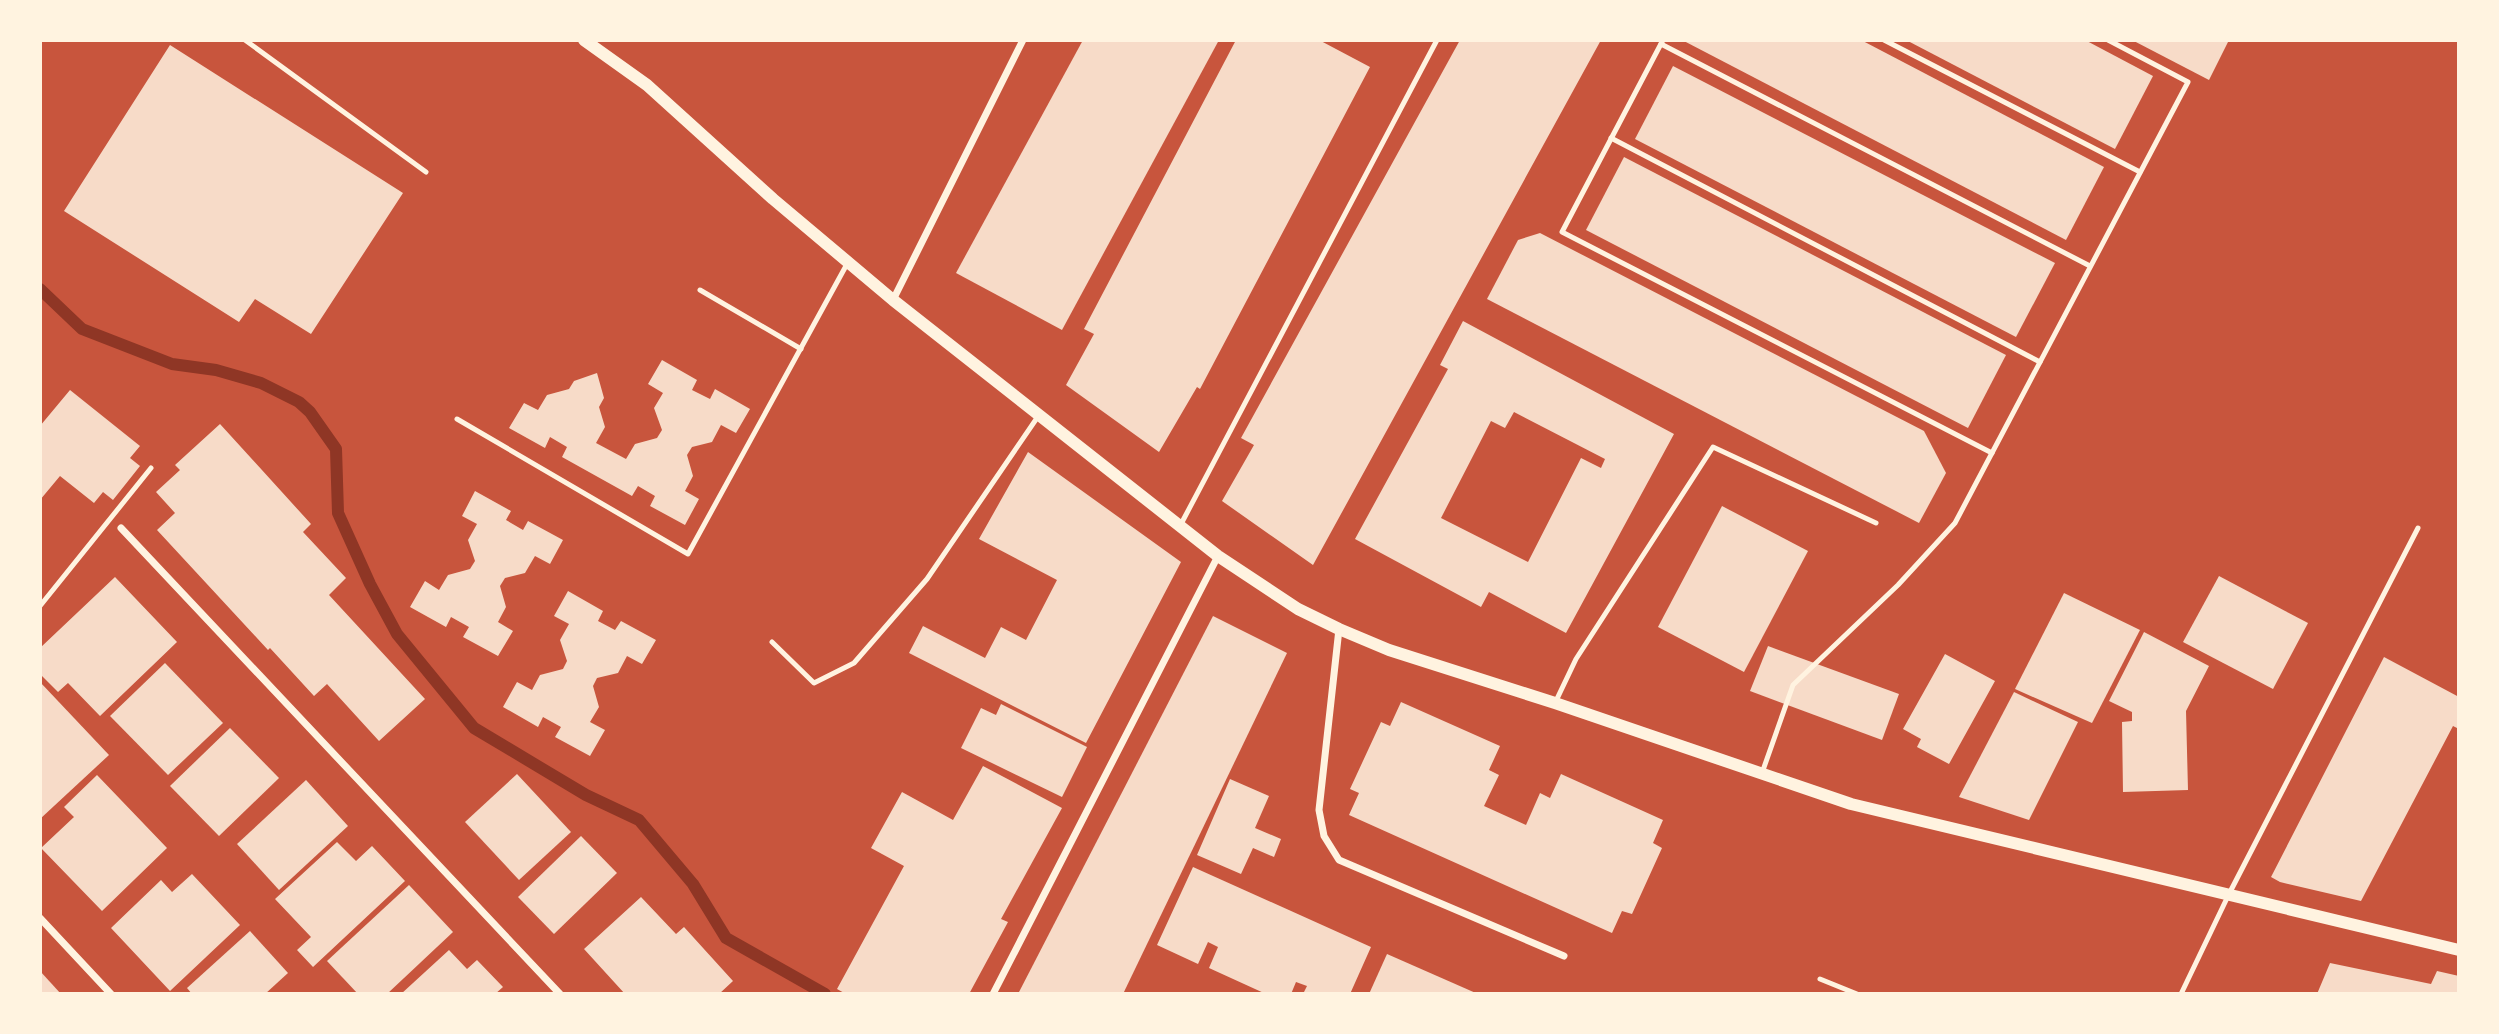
<svg xmlns="http://www.w3.org/2000/svg" width="2499" height="1034" font-family="'Work Sans',sans-serif">
  <rect width="100%" height="100%" fill="#c8553d"/>
  <g fill="none" stroke-linecap="round" stroke-linejoin="round">
    <path stroke="#8f3625" stroke-width="12" d="M40,289L82,329L172,364L216,370L261,383L299,402L310,412L336,449L338,513L370,584L397,634L474,728L586,795L639,820L693,884L726,938L825,994"/>
  </g>
  <g fill="#f7dbc8" fill-rule="evenodd">
    <path d="M1083,40H1219L1062,330L956,273Z"/>
    <path d="M1236,40H1319L1370,67L1200,389L1197,387L1159,452L1066,385L1094,334L1084,329Z"/>
    <path d="M1460,40H1601L1313,565L1222,501L1254,445L1241,438Z"/>
    <path d="M1682,40H1861L2104,167L2066,240Z"/>
    <path d="M1906,40H2085L2153,76L2115,149Z"/>
    <path d="M2132,40H2229L2209,80Z"/>
    <path d="M170,45L403,193L311,334L255,299L239,322L64,211Z"/>
    <path d="M1673,66L2055,263L2016,337L1635,139Z"/>
    <path d="M1624,157L2006,355L1968,428L1586,230Z"/>
    <path d="M1540,233L1924,431L1946,473L1919,523L1487,299L1518,240Z"/>
    <path d="M1463,321L1674,434L1566,633L1489,592L1481,607L1355,539L1448,369L1440,365ZM1514,412L1605,459L1601,468L1581,458L1528,562L1441,518L1491,421L1505,428Z"/>
    <path d="M662,360L697,380L692,390L710,399L715,389L750,409L736,433L721,425L712,442L692,447L687,455L693,476L685,491L699,499L685,525L650,506L655,496L638,486L632,496L562,457L567,447L550,437L545,448L509,428L524,403L538,410L547,395L569,389L574,381L597,373L604,398L599,407L605,427L596,443L626,459L635,444L657,438L662,430L654,408L663,393L648,384Z"/>
    <path d="M70,390L140,446L130,458L140,466L113,500L103,492L94,503L60,476L40,500V426Z"/>
    <path d="M220,424L311,524L303,532L346,578L329,595L425,699L379,741L327,684L314,696L270,648L268,650L157,530L175,513L156,492L180,470L175,465Z"/>
    <path d="M1028,452L1181,562L1086,743L909,653L923,626L985,658L1001,627L1026,640L1057,580L979,539Z"/>
    <path d="M475,491L511,511L506,520L523,530L528,521L563,540L550,564L535,556L525,573L505,578L500,586L506,607L498,622L513,631L498,656L463,637L469,627L451,617L446,627L410,607L425,581L439,590L448,575L470,569L475,561L468,540L477,524L462,516Z"/>
    <path d="M1722,506L1808,551L1744,672L1658,627Z"/>
    <path d="M2219,576L2308,623L2273,689L2183,642Z"/>
    <path d="M115,577L177,642L100,716L68,683L58,692L40,674V648Z"/>
    <path d="M568,591L603,611L598,621L615,630L621,621L656,640L642,664L627,656L618,673L597,678L593,686L599,707L590,722L605,730L590,756L555,737L561,727L543,717L538,727L503,707L517,682L532,690L540,675L563,669L567,661L560,640L569,624L554,616Z"/>
    <path d="M2064,593L2140,630L2092,723L2015,689Z"/>
    <path d="M1213,616L1287,653L1123,994H1018Z"/>
    <path d="M2144,632L2209,666L2186,711L2188,790L2123,792L2122,722L2132,721V712L2109,701Z"/>
    <path d="M1768,646L1899,694L1882,740L1750,691Z"/>
    <path d="M1945,654L1995,681L1949,764L1917,747L1921,739L1903,729Z"/>
    <path d="M2384,657L2459,697V729L2453,726L2361,901L2280,882L2271,877Z"/>
    <path d="M165,663L223,723L168,775L110,716Z"/>
    <path d="M40,682L109,755L40,819Z"/>
    <path d="M2014,692L2078,722L2029,820L1959,797Z"/>
    <path d="M1401,702L1500,746L1489,770L1499,775L1484,806L1526,825L1540,793L1550,798L1561,774L1663,820L1653,843L1662,848L1632,914L1622,911L1612,933L1349,815L1359,793L1350,789L1381,722L1390,726Z"/>
    <path d="M1001,704L1087,747L1062,797L961,748L981,708L996,715Z"/>
    <path d="M230,728L279,778L219,836L170,786Z"/>
    <path d="M983,766L1062,808L1001,919L1008,922L969,994H846L837,989L904,866L871,848L902,792L953,820Z"/>
    <path d="M517,774L571,832L519,880L465,822Z"/>
    <path d="M97,775L167,848L102,911L41,848L74,817L64,807Z"/>
    <path d="M1230,779L1269,796L1255,828L1281,839L1274,857L1253,848L1241,874L1197,855Z"/>
    <path d="M306,780L348,826L279,890L237,844Z"/>
    <path d="M581,836L617,873L554,934L518,897Z"/>
    <path d="M337,842L356,861L372,846L405,881L313,967L297,950L311,937L275,899Z"/>
    <path d="M1193,867L1371,947L1350,994H1303L1307,986L1296,982L1291,994H1266L1209,968L1218,947L1208,942L1198,964L1157,945Z"/>
    <path d="M192,874L240,925L170,991L111,928L161,880L172,892Z"/>
    <path d="M409,885L453,932L387,994H358L327,961Z"/>
    <path d="M641,897L676,934L684,927L733,981L719,994H625L584,949Z"/>
    <path d="M250,931L288,973L265,994H192L187,988Z"/>
    <path d="M449,950L467,969L477,960L503,987L495,994H401Z"/>
    <path d="M1387,954L1478,994H1369Z"/>
    <path d="M2330,963L2431,984L2437,971L2459,976V994H2317Z"/>
    <path d="M40,971L61,994H40Z"/>
  </g>
  <g fill="none" stroke-linecap="round" stroke-linejoin="round">
    <g stroke="#fff3e0" stroke-width="5">
      <path d="M245,40L426,172"/>
      <path d="M1663,40L1562,232L1992,453"/>
      <path d="M1884,40L2140,172"/>
      <path d="M1661,44L2090,266"/>
      <path d="M1611,138L2040,362"/>
      <path d="M700,290L801,349"/>
      <path d="M457,419L688,554L847,264"/>
      <path d="M1180,526L1437,40"/>
      <path d="M40,606L151,468"/>
      <path d="M772,642L814,683L854,663L927,579L1039,415"/>
      <path d="M1555,703L1576,659L1713,447L1876,523"/>
      <path d="M1762,773L1793,685L1898,585L1955,523L2188,82L2108,40"/>
      <path d="M1820,979L1857,994"/>
      <path d="M2181,994L2229,894L2418,528"/>
    </g>
    <g stroke="#fff3e0" stroke-width="7">
      <path d="M893,300L1023,40"/>
      <path d="M121,528L560,994"/>
      <path d="M1339,629L1319,810L1324,836L1339,860L1564,956"/>
      <path d="M40,918L111,994"/>
      <path d="M993,994L1218,556"/>
    </g>
    <path stroke="#fff3e0" stroke-width="12" d="M584,40L647,85L773,199L893,300L1218,556L1298,609L1339,629L1389,650L1555,703L1851,804L2459,950"/>
  </g>
  <rect width="2499" height="1034" fill="none" stroke="#fff3e0" stroke-width="84"/>
</svg>
